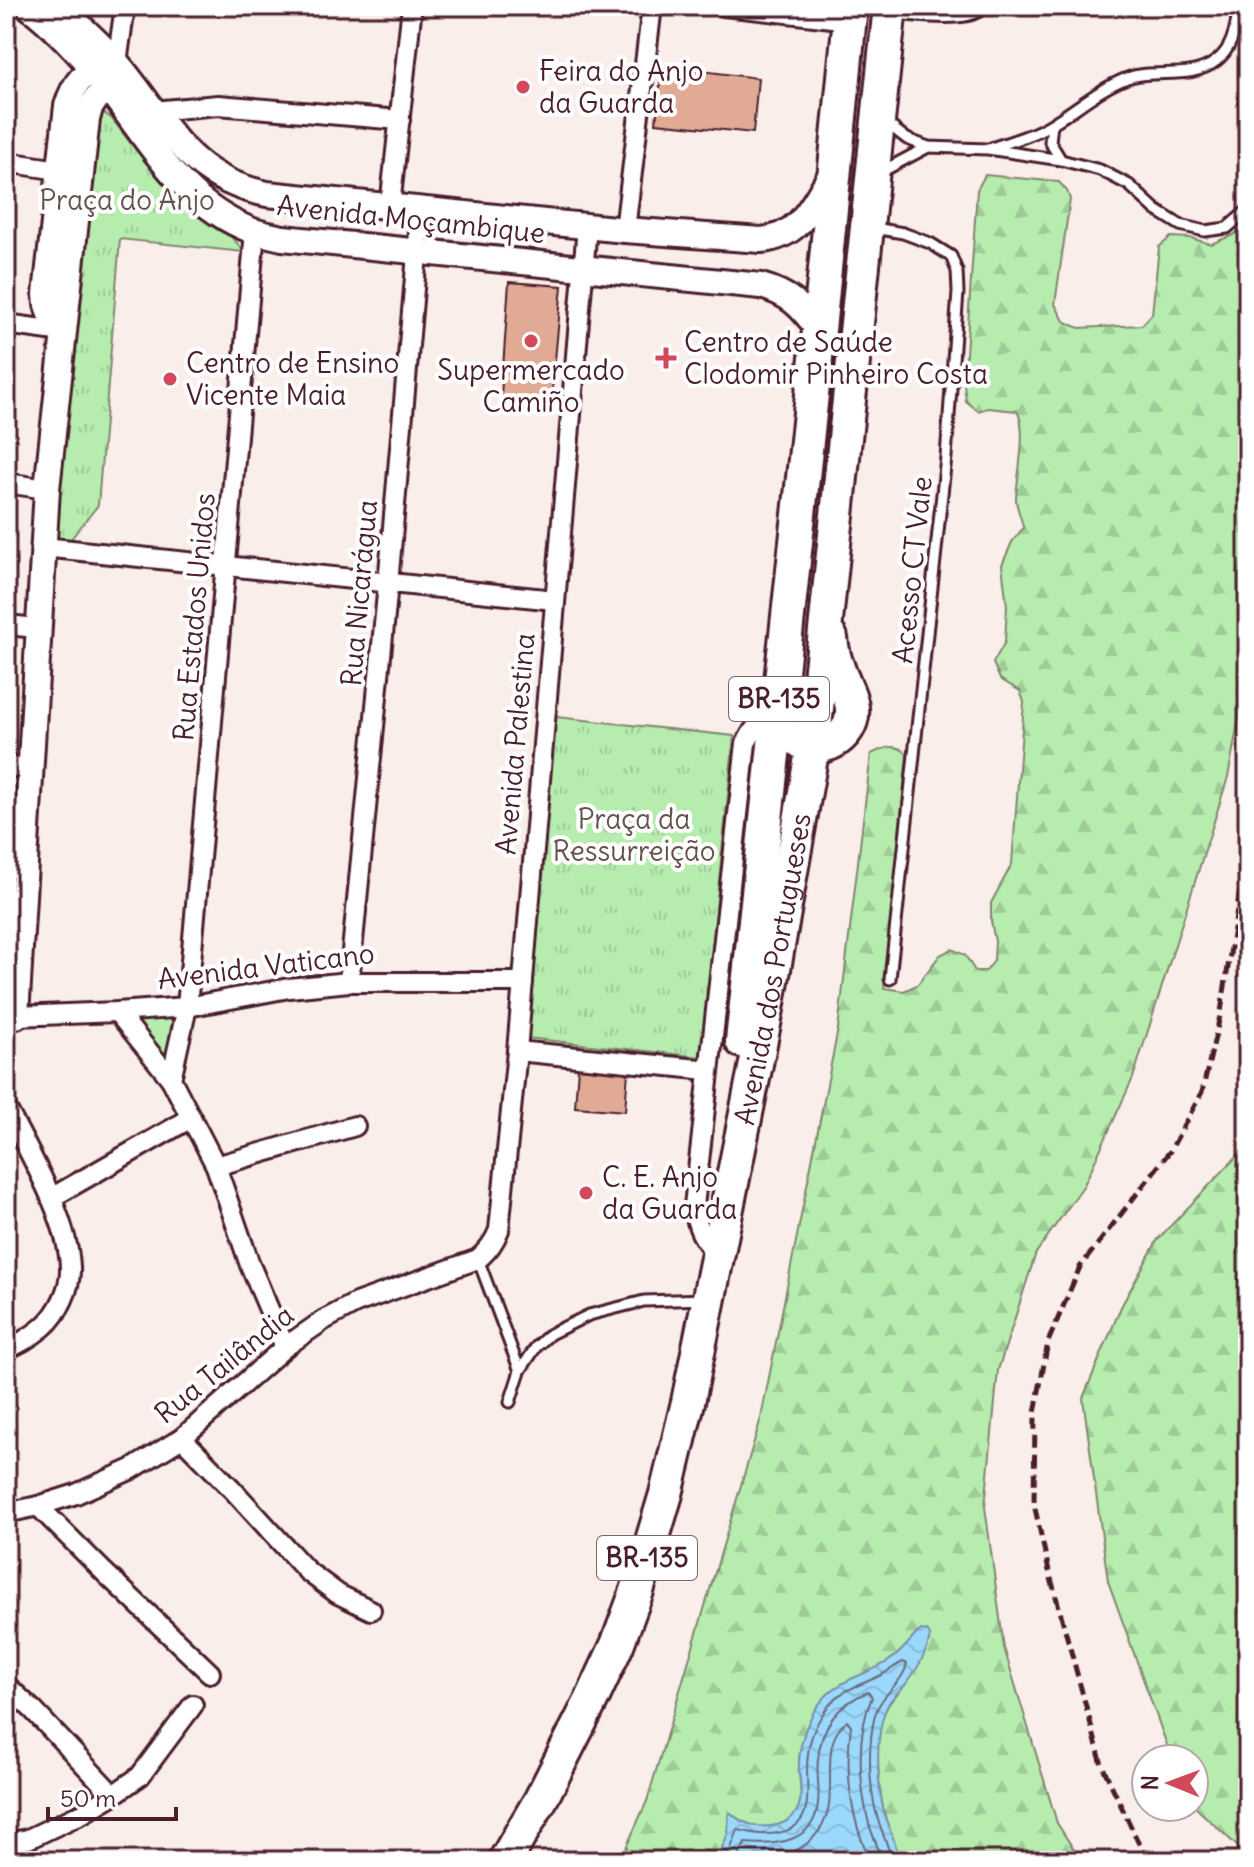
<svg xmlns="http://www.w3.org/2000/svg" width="1254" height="1867" font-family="Delius,sans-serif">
  <defs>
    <pattern id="forest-firs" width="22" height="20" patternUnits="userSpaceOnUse" patternTransform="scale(2)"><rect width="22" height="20" fill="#b6edaf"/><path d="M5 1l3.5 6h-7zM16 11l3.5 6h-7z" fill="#9ecb97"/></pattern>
    <pattern id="park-tufts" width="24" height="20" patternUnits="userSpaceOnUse" patternTransform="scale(2)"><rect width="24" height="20" fill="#b6edaf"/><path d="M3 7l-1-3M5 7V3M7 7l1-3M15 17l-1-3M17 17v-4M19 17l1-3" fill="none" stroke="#9ecb97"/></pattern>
    <pattern id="water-waves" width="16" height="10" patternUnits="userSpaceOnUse" patternTransform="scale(2)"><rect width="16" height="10" fill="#9bd9fc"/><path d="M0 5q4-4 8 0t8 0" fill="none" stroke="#87bad8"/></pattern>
  </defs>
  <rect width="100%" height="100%" fill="#f9eeea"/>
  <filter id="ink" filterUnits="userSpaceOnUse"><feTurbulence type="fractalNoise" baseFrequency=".0125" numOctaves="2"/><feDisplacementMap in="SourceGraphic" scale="16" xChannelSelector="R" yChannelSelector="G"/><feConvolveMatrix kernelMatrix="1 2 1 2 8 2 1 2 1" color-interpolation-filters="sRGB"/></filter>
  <g filter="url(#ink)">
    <g fill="url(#forest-firs)" stroke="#80866d" stroke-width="2">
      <path d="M985,175L1059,182L1067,191L1070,199L1055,304L1064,321L1079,328L1142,325L1152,314L1159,247L1171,237L1190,238L1211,244L1233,235L1248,225V669L1228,777L1133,1078L1084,1185L1036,1253L998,1370L985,1507L1004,1648L1057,1823L1081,1861H900C897,1846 891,1834 886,1820C878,1792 873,1735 886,1709C891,1699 899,1693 905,1684C916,1672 924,1656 929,1641L917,1633C906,1648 893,1660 876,1669C859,1678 836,1683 824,1699C807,1720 798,1746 799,1773C800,1782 802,1794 800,1803C794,1828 764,1831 744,1822C739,1820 734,1816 729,1812L728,1834L717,1861H620L647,1801L761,1418L838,1029L871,754C884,748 896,742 907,754L884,988L904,991L917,985L940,955L952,949L965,955L975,971H986L994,961L995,941L991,921V903L1012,864L1024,702L1020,691L1000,679L993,663L1005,642L1007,606L1002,565L1012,542L1023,528C1022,519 1015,504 1016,498C1017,476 1028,428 1017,411L988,408L978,411L966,401L964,384L977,190Z"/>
      <path d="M1248,1139V1856L1194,1806V1759H1172L1108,1581L1083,1398L1121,1307L1158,1239L1243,1150Z"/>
    </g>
    <g fill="url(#park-tufts)" stroke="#80866d" stroke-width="2">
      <path d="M99,113H104L111,118C133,146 154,175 182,199C203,218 228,228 244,252L120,239L98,505L70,540L53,537Z"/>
      <path d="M556,717L734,736L701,1057L527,1038Z"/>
      <path d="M174,1011L166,1058L130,1014Z"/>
    </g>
    <path fill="url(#water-waves)" stroke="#7b8fa8" stroke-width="2" d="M921,1630L927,1631L930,1635C928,1652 916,1671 905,1685C900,1691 893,1696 889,1703C873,1731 877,1789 886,1820C891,1834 897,1846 900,1861H717L728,1834L729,1812C734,1815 738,1820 744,1822C764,1831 795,1827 800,1802C802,1793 800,1781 799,1771C798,1745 807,1716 825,1697C842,1678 870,1674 890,1660C903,1652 910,1639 921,1630Z"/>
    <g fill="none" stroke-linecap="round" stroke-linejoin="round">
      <g stroke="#6a697f" stroke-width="2">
        <path d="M726,1861L738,1830C748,1832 758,1835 768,1834C822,1832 803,1787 808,1754C810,1736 818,1719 830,1704C841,1690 861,1685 877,1677C886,1673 895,1666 903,1662L907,1664C903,1683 880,1695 875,1715C867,1747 869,1789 878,1820C882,1834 889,1847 892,1861"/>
        <path d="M737,1861L745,1843C776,1846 815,1842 818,1803C820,1788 816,1773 818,1759C821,1726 838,1704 868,1692L872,1697C856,1734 859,1781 868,1820C871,1834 879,1847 882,1861"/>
        <path d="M751,1861L755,1856C777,1857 797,1855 813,1838C848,1804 812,1748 847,1721L851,1725C847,1757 848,1794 857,1825C860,1838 866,1849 870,1861"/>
      </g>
    </g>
    <g fill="#e0aa95" stroke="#4a1f2b" stroke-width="2">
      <path d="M662,66L758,78L753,133L656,123Z"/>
      <path d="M509,282L562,286L551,402L501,396Z"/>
      <path d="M578,1067L628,1071L625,1111L575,1107Z"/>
    </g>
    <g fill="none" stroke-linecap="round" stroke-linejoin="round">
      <defs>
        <g id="lane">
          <path d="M893,14C915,15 972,25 985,6"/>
          <path d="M885,122L907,139L928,147L988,149L1061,160L1100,170L1129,185L1156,210L1180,225L1205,231L1227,228L1248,210"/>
          <path d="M1052,124L1050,142L1061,160"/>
          <path d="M991,148C1012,141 1034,135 1053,123C1078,108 1099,89 1127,78C1155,68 1191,81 1216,61C1233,49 1237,26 1238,6"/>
          <path d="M879,173L928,147"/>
          <path d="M874,228L903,233L930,243L951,256L957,271L958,292L946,457L890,979"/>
          <path d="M478,1259L520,1371"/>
          <path d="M510,1402L520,1371L536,1347L550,1334L589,1315L644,1301L705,1299"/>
        </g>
        <g id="street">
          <path d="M724,6L850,20"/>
          <path d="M117,63L125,6"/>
          <path d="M153,111L218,105L400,120"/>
          <path d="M6,162L59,170"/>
          <path d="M390,206L412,6"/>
          <path d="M625,230L652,6"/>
          <path d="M6,324L63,332"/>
          <path d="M6,483L47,489"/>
          <path d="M43,547L555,600"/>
          <path d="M6,625L38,628"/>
          <path d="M6,766L30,769"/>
          <path d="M349,982L388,584L421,209"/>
          <path d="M117,1012L171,1079L216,1166L250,1265L285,1347"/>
          <path d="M16,1016L117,1012L187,1007L289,988L349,982H523"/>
          <path d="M517,1051L708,1070"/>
          <path d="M171,1079L187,1007L255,231"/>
          <path d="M6,1107C28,1151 68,1218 70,1267C71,1288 59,1313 43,1327C32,1336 20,1344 6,1349"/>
          <path d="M216,1166L355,1126"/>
          <path d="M51,1198L191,1118"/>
          <path d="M717,1255C702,1237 697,1229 694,1206L746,743L753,731L776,706"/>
          <path d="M182,1438L232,1489L307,1571L338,1594L371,1610"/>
          <path d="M38,1506L104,1572L210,1673"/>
          <path d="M6,1513L38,1506L76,1494L132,1469L182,1438L285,1347L324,1320L356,1303L478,1259C488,1250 494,1243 499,1230L517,1051L587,226"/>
          <path d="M6,1685L33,1710L113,1795"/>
          <path d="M6,1843L28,1839L83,1813L113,1795L140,1776L193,1705"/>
        </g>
        <g id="secondary">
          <path d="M28,6C57,28 83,57 106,85C149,141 183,205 253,231C263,234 274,236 283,238L761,286C790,294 801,306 819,330"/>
          <path d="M58,6C78,24 99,42 117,63C167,121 183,177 267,194L625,230L761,240C801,237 814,202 833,171"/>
          <path d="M63,332C51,318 47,313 46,294L67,106C74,83 83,71 107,65"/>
          <path d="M6,1016H16L47,489L87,119L90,108L106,85L117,63"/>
        </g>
        <g id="highway">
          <path d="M795,737C814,757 848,742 852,716C854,699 843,684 838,668C834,658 832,648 831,638"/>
          <path d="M742,1041L819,330L851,6"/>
          <path id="s1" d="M505,1861L541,1799L592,1699L617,1645L637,1591L666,1494L688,1402L767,1009L813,746L890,6"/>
        </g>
      </defs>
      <use href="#lane" stroke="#4a1f2b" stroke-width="15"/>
      <use href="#street" stroke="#4a1f2b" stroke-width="24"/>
      <use href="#secondary" stroke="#4a1f2b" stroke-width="30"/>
      <use href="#highway" stroke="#4a1f2b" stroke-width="38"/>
      <use href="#lane" stroke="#fff" stroke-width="9"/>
      <use href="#street" stroke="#fff" stroke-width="18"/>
      <use href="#secondary" stroke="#fff" stroke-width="24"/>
      <use href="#highway" stroke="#fff" stroke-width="32"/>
      <path stroke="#4a1f2b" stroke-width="5" stroke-dasharray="12 6" stroke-linecap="butt" d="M1147,1861L1102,1765L1049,1571L1034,1504L1035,1413L1048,1342L1080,1267L1170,1151L1202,1092L1221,1012L1248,838"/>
    </g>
  </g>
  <g fill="#d1495b" stroke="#fff" stroke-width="3">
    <circle cx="523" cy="87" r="8"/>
    <circle cx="531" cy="341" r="8"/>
    <path d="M662 346h8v8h8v8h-8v8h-8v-8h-8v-8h8z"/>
    <circle cx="170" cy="379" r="8"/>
    <circle cx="586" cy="1193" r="8"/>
  </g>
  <g text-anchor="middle" stroke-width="8" stroke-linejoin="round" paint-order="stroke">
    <g fill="#fff" stroke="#80626b" stroke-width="2">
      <rect x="729" y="677" width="100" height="44" rx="6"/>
      <rect x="597" y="1536" width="100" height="44" rx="6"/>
    </g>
    <g font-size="26" font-weight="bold" fill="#4a1f2b">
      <text x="779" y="708">BR-135</text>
      <text x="647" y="1567">BR-135</text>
    </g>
    <g font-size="28" fill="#4a1f2b" stroke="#fff" text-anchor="start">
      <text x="539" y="81">Feira do Anjo<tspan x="539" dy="32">da Guarda</tspan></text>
      <text x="684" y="352">Centro de Saúde<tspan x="684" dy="32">Clodomir Pinheiro Costa</tspan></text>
      <text x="186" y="373">Centro de Ensino<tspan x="186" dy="32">Vicente Maia</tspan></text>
      <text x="531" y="380" text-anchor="middle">Supermercado<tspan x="531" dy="32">Camiño</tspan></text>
      <text x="602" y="1187">C. E. Anjo<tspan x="602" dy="32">da Guarda</tspan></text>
    </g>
    <g font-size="28" fill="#65524c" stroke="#fff">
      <text x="127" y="210">Praça do Anjo</text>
      <text x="634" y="829">Praça da<tspan x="634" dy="32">Ressurreição</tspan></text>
    </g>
    <g font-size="28" fill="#4a1f2b" stroke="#fff">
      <text transform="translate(411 219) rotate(6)" y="10">Avenida Moçambique</text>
      <text transform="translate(912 570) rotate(-84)" y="10">Acesso CT Vale</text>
      <text transform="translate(359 593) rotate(-85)" y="10">Rua Nicarágua</text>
      <text transform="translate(194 617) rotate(-85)" y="10">Rua Estados Unidos</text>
      <text transform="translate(515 744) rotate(-85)" y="10">Avenida Palestina</text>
      <text transform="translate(266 966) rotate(-7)" y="10">Avenida Vaticano</text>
      <text dy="10" stroke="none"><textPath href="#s1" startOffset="938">Avenida dos Portugueses</textPath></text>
      <text transform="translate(224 1364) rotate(-39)" y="10">Rua Tailândia</text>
    </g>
  </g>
  <rect width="1254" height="1867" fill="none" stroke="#fff" stroke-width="32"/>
  <rect x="16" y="16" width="1222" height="1835" fill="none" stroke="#4a1f2b" stroke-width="3" filter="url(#ink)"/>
  <g transform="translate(1170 1783) rotate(271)"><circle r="38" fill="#ffffff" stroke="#b7a5aa" stroke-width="2"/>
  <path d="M0-6L14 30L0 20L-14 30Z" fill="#d1495b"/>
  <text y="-12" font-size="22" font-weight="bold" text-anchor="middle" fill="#4a1f2b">N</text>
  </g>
  <path d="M48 1807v12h128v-12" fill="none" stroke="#4a1f2b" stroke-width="4"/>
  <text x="60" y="1807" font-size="24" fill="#4a1f2b" stroke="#ffffff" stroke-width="6" paint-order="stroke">50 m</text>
</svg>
